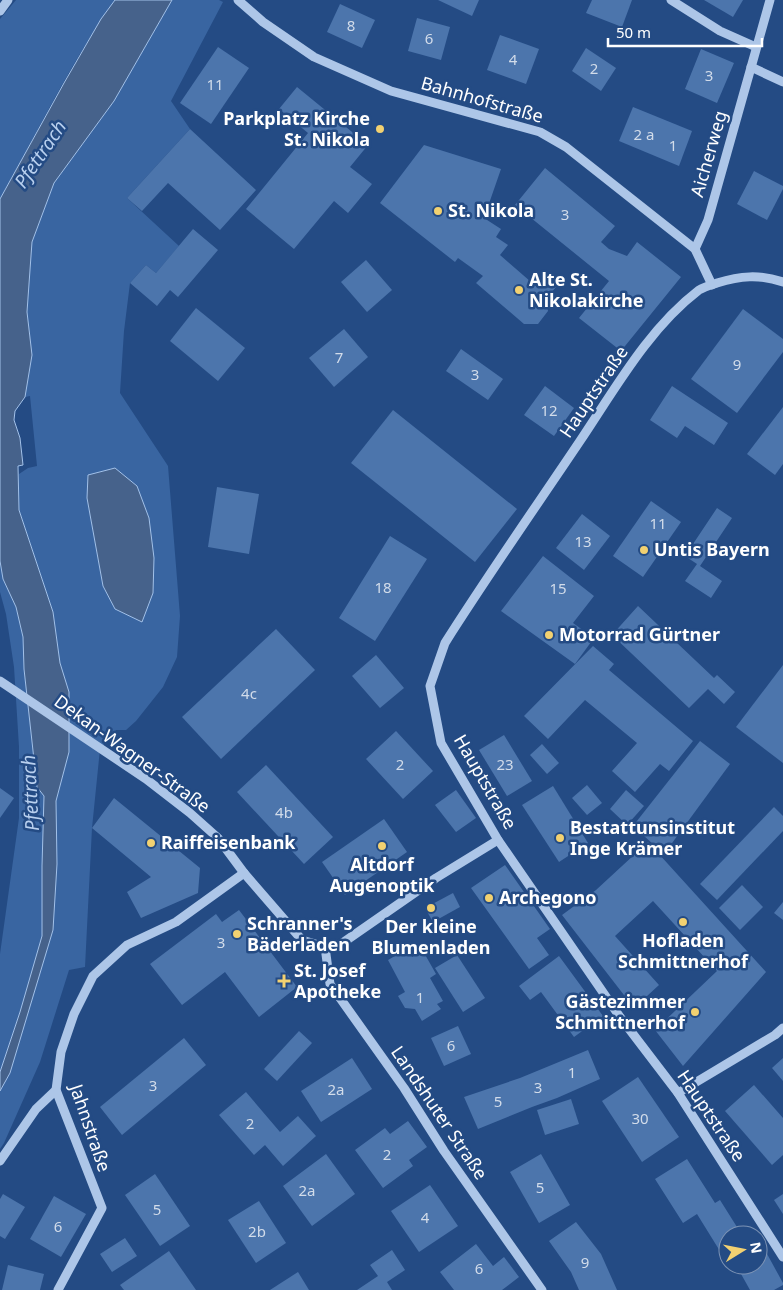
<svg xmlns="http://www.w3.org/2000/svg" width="783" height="1290" font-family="'Noto Sans',sans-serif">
  <rect width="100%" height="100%" fill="#244b84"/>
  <g fill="#3965a1" fill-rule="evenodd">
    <path d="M16,0H115C71,62 37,133 0,199V19Z"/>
    <path d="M172,0H219L223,2L171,101L190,129L127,198L179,246L156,273L146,265L130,283L124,331L120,393L168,466L180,616L177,657L163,687L136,721L126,730H116L100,749L92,828L85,967L69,970L40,1062L4,1143L0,1149V954L19,818V747L14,667L6,614L0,592V561L3,579L16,607L23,637L24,669L37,786L60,665L53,612L19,510V474L28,468L37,466L30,396L25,397L32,355L27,312L32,242L54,183L114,101ZM87,498L115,609L103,586Z"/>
  </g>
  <g fill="#46628b" stroke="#a2c1e9">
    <path d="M115,0H172L114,101L54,183L32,242L27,312L32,355L25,397L15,411L14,420L20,438L23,465L18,466L19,510L53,612L60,663L69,692V752L56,801L57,864L53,930L10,1073L0,1091V1072L20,1012L42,936V866L44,796L37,787L24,669L23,637L16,607L3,579L0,561V199L64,83L101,19Z"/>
    <path d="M115,468L137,486L149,518L154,558L153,593L142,622L115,609L103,586L87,498L88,475Z"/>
  </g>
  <g fill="#4c75ac">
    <path d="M438,0H479L472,16Z"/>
    <path d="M592,0H632L622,27L586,13Z"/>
    <path d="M704,0H743L733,17Z"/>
    <path d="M340,4L375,20L362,48L327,32Z"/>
    <path d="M417,18L450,27L441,60L408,51Z"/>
    <path d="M500,35L539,49L526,84L487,70Z"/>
    <path d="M218,47L249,68L211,124L180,103Z"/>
    <path d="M586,48L616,68L601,91L572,71Z"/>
    <path d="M701,49L734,63L717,103L685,89Z"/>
    <path d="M297,87L368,145L350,167L372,184L348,213L334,201L294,249L246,209L308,133L279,109Z"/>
    <path d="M633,107L692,131L679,166L619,141Z"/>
    <path d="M190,129L256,190L220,230L168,183L142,211L127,198Z"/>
    <path d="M424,145L501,169L484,218L501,229L496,237L508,245L500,255L538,288L546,279L556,287L546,299L548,311L538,324H524L476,283L483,276L458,258L455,262L380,203Z"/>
    <path d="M545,168L615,226L601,242L609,249L627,256L637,242L681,277L621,351L579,318L609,281L515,205Z"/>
    <path d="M754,171L783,186V189L767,220L737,204Z"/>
    <path d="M193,229L218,250L178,297L170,290L157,306L130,283L146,265L156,273Z"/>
    <path d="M366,260L392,290L367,312L341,282Z"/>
    <path d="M196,308L245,348L218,381L170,341Z"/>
    <path d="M743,309L783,339V352L737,413L691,379Z"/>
    <path d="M344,329L368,357L334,387L309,358Z"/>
    <path d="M461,349L503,379L488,400L446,371Z"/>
    <path d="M545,386L574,408L554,436L524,415Z"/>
    <path d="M672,386L728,423L714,445L685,426L677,438L650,420Z"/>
    <path d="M783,407V464L775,475L747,454Z"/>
    <path d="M393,410L517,509L475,562L351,463Z"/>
    <path d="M217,487L259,494L249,554L208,547Z"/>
    <path d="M651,501L681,522L643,577L613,556Z"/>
    <path d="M717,508L732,518L700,566L722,581L711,598L685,581L697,564L685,556Z"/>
    <path d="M582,514L610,536L584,570L556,548Z"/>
    <path d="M390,536L427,559L375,641L339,618Z"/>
    <path d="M543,556L594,596L573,623L594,638L575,664L501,611Z"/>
    <path d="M638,606L714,678L717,675L735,692L724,704L708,689L689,708L612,635Z"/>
    <path d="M276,629L315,670L221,759L182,717Z"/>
    <path d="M593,646L614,664L609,670L693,741L669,771L660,764L635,792L612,771L637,743L585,700L548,739L524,716Z"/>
    <path d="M376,655L404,688L380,708L352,676Z"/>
    <path d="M783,665V763L736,727Z"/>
    <path d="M396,731L433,771L403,799L366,759Z"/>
    <path d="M504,735L532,781L507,796L479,750Z"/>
    <path d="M700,741L730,764L664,854L633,826Z"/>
    <path d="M542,744L559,763L547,774L530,755Z"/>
    <path d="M266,765L333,837L304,864L237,792Z"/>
    <path d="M587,785L602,803L587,815L572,798Z"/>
    <path d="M553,786L588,843L559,862L522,805Z"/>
    <path d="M0,788L14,798L0,818Z"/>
    <path d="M456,790L476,818L456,832L435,805Z"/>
    <path d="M626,790L644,806L627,825L610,809Z"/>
    <path d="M114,798L200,868L198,893L141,918L127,892L151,877L92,828Z"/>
    <path d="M774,807L783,816V831L717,900L700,884Z"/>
    <path d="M384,819L407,852L345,895L322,862Z"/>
    <path d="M648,842L766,972L683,1066L655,1030L717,971L653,901L615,936L659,985L634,1008L562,915L596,890Z"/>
    <path d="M505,865L550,929L537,938L549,955L529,969L471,888Z"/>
    <path d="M742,885L763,907L740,930L719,908Z"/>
    <path d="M453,893L460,907L433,922L425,908Z"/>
    <path d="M783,902V920L774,913Z"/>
    <path d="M239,910L297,987L259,1017L225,972L182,1005L150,964L216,914L222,922Z"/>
    <path d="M407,949L412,957L423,951L436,974L430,978L443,1001L437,1004L441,1009L422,1021L415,1009L405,1008L398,996L405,992L388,960Z"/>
    <path d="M457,955L485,998L463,1012L435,968Z"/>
    <path d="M559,956L603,1016L574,1037L541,992L530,1000L519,986Z"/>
    <path d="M458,1026L471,1054L444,1066L431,1038Z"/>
    <path d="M299,1031L312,1043L277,1081L264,1069Z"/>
    <path d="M184,1038L206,1065L122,1135L100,1107Z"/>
    <path d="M588,1050L600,1079L557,1098L532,1107L478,1129L464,1097L520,1078Z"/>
    <path d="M352,1058L372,1089L321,1122L301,1091Z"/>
    <path d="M783,1058V1081L772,1068Z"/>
    <path d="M638,1077L679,1137L642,1162L602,1101Z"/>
    <path d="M754,1085L783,1118V1155L772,1165L725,1111Z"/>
    <path d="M246,1092L280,1132L298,1116L316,1136L283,1166L265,1145L254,1155L219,1115Z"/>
    <path d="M571,1099L579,1124L545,1135L537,1110Z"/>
    <path d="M408,1121L427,1147L409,1160L413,1166L383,1188L355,1150L385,1128L390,1134Z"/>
    <path d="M326,1154L355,1194L312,1226L283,1186Z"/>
    <path d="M541,1154L570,1205L539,1223L510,1172Z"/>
    <path d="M687,1159L715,1203L720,1200L742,1235H728V1253L723,1256L697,1214L683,1223L655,1179Z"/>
    <path d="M155,1174L190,1226L160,1246L125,1195Z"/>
    <path d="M430,1185L458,1226L419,1252L391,1211Z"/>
    <path d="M3,1194L25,1207L5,1239L0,1236V1199Z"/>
    <path d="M783,1194V1214L774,1200Z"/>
    <path d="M54,1196L86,1214L61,1257L30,1239Z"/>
    <path d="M259,1201L286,1243L256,1263L228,1220Z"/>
    <path d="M576,1222L601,1254L617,1290H579L571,1272L549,1241Z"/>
    <path d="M125,1238L137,1256L112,1272L100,1254Z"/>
    <path d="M761,1243L783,1283V1285L774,1290H750L736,1265H758V1245Z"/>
    <path d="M476,1244L493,1266L504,1257L519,1277L502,1290H454L440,1272Z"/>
    <path d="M392,1250L405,1270L387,1282L392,1290H357L378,1276L370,1265Z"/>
    <path d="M169,1251L196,1290H124L120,1285Z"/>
    <path d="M8,1265L44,1274L40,1290H2Z"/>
    <path d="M298,1272L309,1290H270Z"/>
  </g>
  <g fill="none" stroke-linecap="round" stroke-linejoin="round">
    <g stroke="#adc6e8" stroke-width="9">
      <path d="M238,0L263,22L314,57L391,91L540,132L566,147L695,249L712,285"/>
      <path d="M671,0L720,31L756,47"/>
      <path d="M0,11L8,0"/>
      <path d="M751,67L783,82"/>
      <path d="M695,249L708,220L770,0"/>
      <path d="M783,282C759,274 740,276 717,283C711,285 704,287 699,290C648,329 615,389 580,441C535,508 488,575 445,643L430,686L441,743L498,840L620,1017L678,1093L783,1257"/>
      <path d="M0,681L146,779L190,813L218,838L244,873L302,940L325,947L341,944L436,878L498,840"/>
      <path d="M325,947L330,984L404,1088L444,1151L542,1290"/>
      <path d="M678,1093L775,1035L783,1028"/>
      <path d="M0,1161L36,1109L56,1090"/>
      <path d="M58,1290L102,1208L56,1090L61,1052L74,1014L93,976L127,945L176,922L244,873"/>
    </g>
  </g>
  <g fill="#f2d171" stroke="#244b84" stroke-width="2">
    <circle cx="380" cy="129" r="5"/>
    <circle cx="438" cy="211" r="5"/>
    <circle cx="519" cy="290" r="5"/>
    <circle cx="644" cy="550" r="5"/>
    <circle cx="549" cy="635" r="5"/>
    <circle cx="560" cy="838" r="5"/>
    <circle cx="151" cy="843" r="5"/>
    <circle cx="382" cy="846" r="5"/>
    <circle cx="489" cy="898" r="5"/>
    <circle cx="431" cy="908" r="5"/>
    <circle cx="683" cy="922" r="5"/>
    <circle cx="237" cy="934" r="5"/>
    <path d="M281.5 973.5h5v5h5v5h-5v5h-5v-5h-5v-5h5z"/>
    <circle cx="695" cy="1012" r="5"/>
  </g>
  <g text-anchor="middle" stroke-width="5" stroke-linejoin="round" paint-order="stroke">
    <g font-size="15" fill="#d2dcea">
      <text x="351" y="31">8</text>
      <text x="429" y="44">6</text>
      <text x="513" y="65">4</text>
      <text x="594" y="74">2</text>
      <text x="709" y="81">3</text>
      <text x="215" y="90">11</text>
      <text x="644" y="140">2 a</text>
      <text x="673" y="151">1</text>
      <text x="565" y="220">3</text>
      <text x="339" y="363">7</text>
      <text x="737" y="370">9</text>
      <text x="475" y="380">3</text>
      <text x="549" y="416">12</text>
      <text x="658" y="529">11</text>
      <text x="583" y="547">13</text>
      <text x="383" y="593">18</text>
      <text x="558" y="594">15</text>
      <text x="249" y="699">4c</text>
      <text x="400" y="770">2</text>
      <text x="505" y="770">23</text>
      <text x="284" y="818">4b</text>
      <text x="221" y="948">3</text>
      <text x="420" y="1003">1</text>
      <text x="451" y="1051">6</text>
      <text x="572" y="1078">1</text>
      <text x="153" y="1091">3</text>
      <text x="538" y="1093">3</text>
      <text x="336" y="1095">2a</text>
      <text x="498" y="1107">5</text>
      <text x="640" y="1124">30</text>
      <text x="250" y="1129">2</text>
      <text x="387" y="1160">2</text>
      <text x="540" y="1193">5</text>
      <text x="307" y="1196">2a</text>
      <text x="157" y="1215">5</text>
      <text x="425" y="1223">4</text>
      <text x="58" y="1232">6</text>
      <text x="257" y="1237">2b</text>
      <text x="585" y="1268">9</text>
      <text x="479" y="1274">6</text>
    </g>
    <g font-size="18" fill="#fff" stroke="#244b84">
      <text transform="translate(482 100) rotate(16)" y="6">Bahnhofstraße</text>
      <text transform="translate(709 154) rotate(-74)" y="6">Aicherweg</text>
      <text transform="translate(594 392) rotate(-56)" y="6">Hauptstraße</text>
      <text transform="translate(132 754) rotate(36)" y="6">Dekan-Wagner-Straße</text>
      <text transform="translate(485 782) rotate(60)" y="6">Hauptstraße</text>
      <text transform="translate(439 1113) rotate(56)" y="6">Landshuter Straße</text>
      <text transform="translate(711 1116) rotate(56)" y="6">Hauptstraße</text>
      <text transform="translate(90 1128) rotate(71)" y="6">Jahnstraße</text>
    </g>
    <g font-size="18" font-weight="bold" fill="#fff" stroke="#244b84" text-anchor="start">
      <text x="370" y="125" text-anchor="end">Parkplatz Kirche<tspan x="370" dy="21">St. Nikola</tspan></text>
      <text x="448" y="217">St. Nikola</text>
      <text x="529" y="286">Alte St.<tspan x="529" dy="21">Nikolakirche</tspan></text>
      <text x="654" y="556">Untis Bayern</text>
      <text x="559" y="641">Motorrad Gürtner</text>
      <text x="570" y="834">Bestattunsinstitut<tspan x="570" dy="21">Inge Krämer</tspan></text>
      <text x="161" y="849">Raiffeisenbank</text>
      <text x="382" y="871" text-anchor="middle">Altdorf<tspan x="382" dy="21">Augenoptik</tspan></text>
      <text x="499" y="904">Archegono</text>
      <text x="247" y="930">Schranner's<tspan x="247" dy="21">Bäderladen</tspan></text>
      <text x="431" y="933" text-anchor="middle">Der kleine<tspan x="431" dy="21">Blumenladen</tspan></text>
      <text x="683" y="947" text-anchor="middle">Hofladen<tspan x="683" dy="21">Schmittnerhof</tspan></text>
      <text x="294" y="977">St. Josef<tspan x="294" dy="21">Apotheke</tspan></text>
      <text x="685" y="1008" text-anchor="end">Gästezimmer<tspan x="685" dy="21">Schmittnerhof</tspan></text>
    </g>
    <g font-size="19" font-style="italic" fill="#b9d0ef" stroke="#244b84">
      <text transform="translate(40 154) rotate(-56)" y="7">Pfettrach</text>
      <text transform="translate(30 793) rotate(-93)" y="7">Pfettrach</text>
    </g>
  </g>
  <g transform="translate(743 1250) rotate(80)"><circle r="24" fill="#244b84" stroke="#7c93b5"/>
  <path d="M0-4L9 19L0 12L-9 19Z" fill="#f2d171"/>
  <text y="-8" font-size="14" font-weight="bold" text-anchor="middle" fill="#ffffff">N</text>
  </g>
  <path d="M608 38v8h154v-8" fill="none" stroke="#ffffff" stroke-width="2.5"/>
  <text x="616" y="38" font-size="15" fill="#ffffff" stroke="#244b84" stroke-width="4" paint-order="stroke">50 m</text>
</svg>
